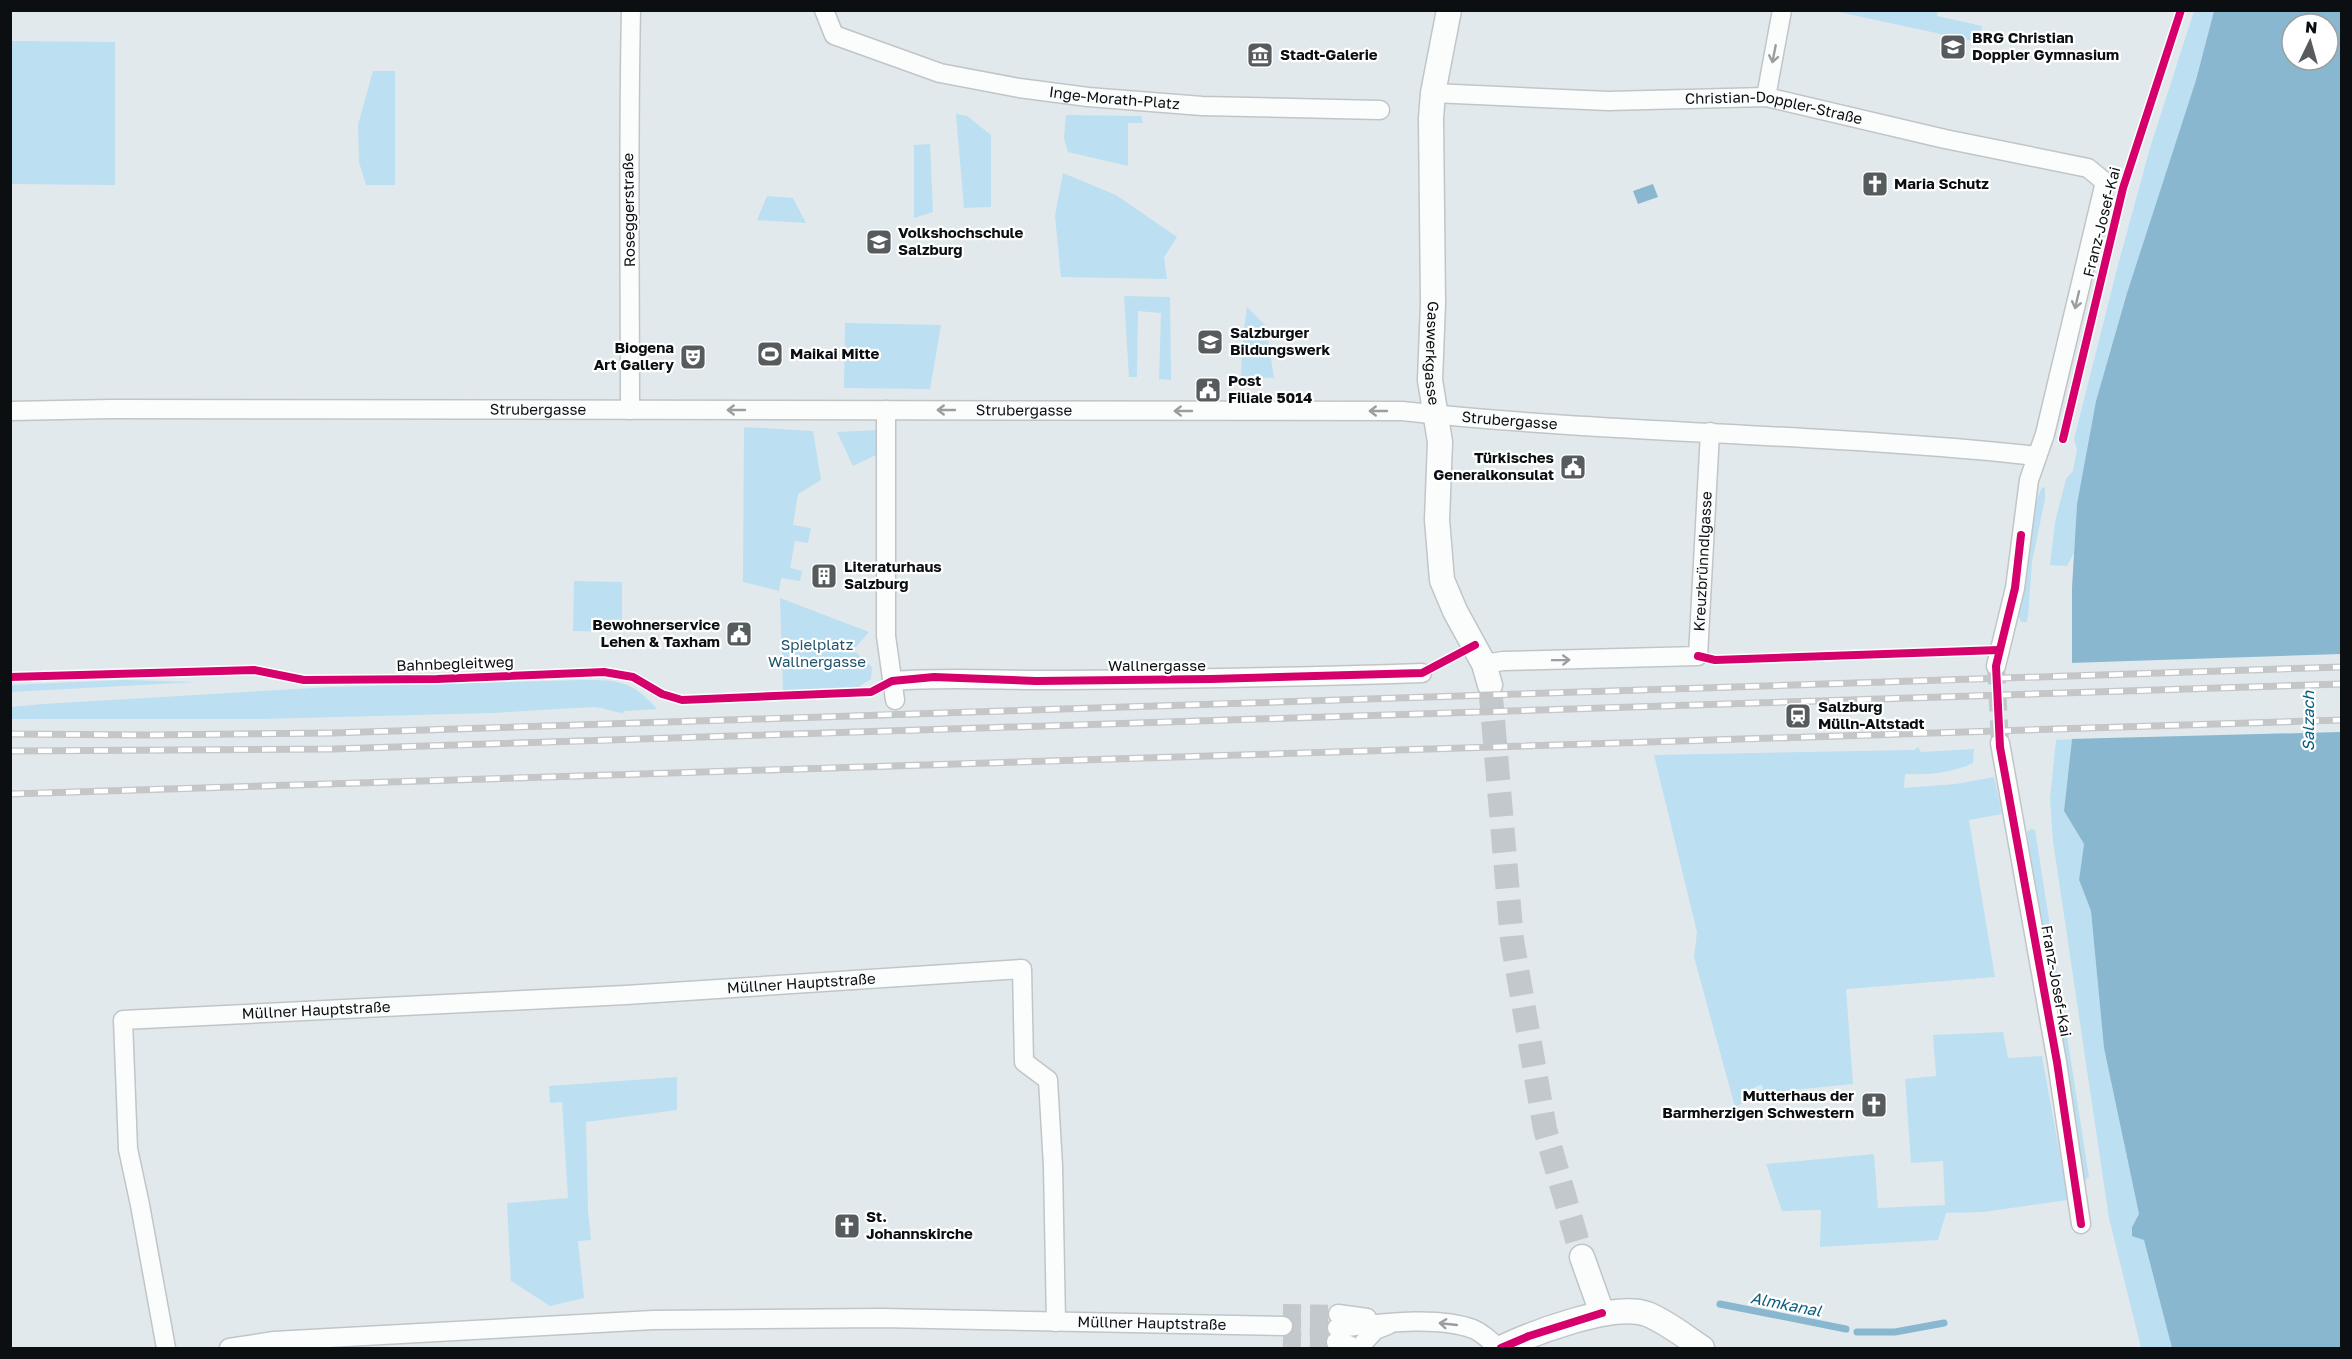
<svg xmlns="http://www.w3.org/2000/svg" width="2352" height="1359" font-family="'Golos Text',sans-serif">
  <rect width="100%" height="100%" fill="#e2e9ec"/>
  <g fill="#bcdff2">
    <path d="M1834,11H1938L1937,16L1982,26L1978,42Z"/>
    <path d="M2194,11H2214L2196,80L2127,293L2096,401L2077,504L2074,553L2067,566L2050,565L2055,522L2066,479L2073,471L2077,450L2074,439L2117,269L2150,148Z"/>
    <path d="M11,41L115,42V185L11,184Z"/>
    <path d="M373,71H395V185H366L359,162L358,125Z"/>
    <path d="M956,114L967,116L991,135V207L964,208Z"/>
    <path d="M1066,115L1141,116L1143,123H1128V166L1068,152L1064,138Z"/>
    <path d="M930,144L933,212L914,218V145Z"/>
    <path d="M1063,173L1116,195L1177,237L1164,257L1167,279L1061,277L1055,216Z"/>
    <path d="M767,196L793,198L806,223L757,220Z"/>
    <path d="M1124,296L1170,297L1171,380L1159,379L1161,313L1138,311L1137,377H1129Z"/>
    <path d="M1247,307L1266,326L1274,378L1241,376L1242,344Z"/>
    <path d="M845,323L941,325L930,389L844,388Z"/>
    <path d="M744,427L813,431L821,480L798,494L793,525L811,528L808,543L795,541L790,568L802,571L800,581L781,578L779,591L743,582Z"/>
    <path d="M877,430L876,455L853,466L837,432Z"/>
    <path d="M2042,487L2045,488V499L2032,562L2028,616L2027,622H2021L2018,615C2024,575 2026,523 2042,487Z"/>
    <path d="M574,581L622,582V632L573,631Z"/>
    <path d="M780,598L869,632L853,650L872,667L871,679L855,689L783,691Z"/>
    <path d="M122,680L197,682L11,692V685Z"/>
    <path d="M583,680C618,680 633,681 657,709L624,711L623,713C612,712 604,707 593,707L492,713L261,719H11V707L43,704L330,687Z"/>
    <path d="M2072,739L2064,811L2084,844L2079,881L2091,911L2104,1048L2139,1214L2132,1227L2144,1240L2172,1348H2141L2109,1218L2053,841L2050,799L2056,740Z"/>
    <path d="M1918,747L1921,752L1974,749L1973,763C1952,773 1928,775 1905,774L1904,788L1956,784L1994,777L2002,814L1969,820L1995,977L1846,989L1853,1084L1763,1093L1762,1084L1754,1088L1755,1097L1735,1107L1694,957L1697,932L1654,755L1914,750Z"/>
    <path d="M2031,829L2035,830L2089,1177L2085,1180L2082,1178L2027,832Z"/>
    <path d="M2003,1032L2008,1058L2042,1056L2068,1200L1983,1212L1946,1213L1938,1240L1820,1247L1821,1210L1782,1211L1766,1164L1874,1154L1878,1208L1945,1205L1943,1161L1911,1163L1905,1079L1936,1076L1933,1035Z"/>
    <path d="M677,1077V1110L586,1122L588,1211L591,1240L578,1241L584,1298L550,1306L511,1281L507,1203L568,1198L562,1102L550,1103L549,1086Z"/>
  </g>
  <g fill="#88b7cf" fill-rule="evenodd">
    <path d="M2214,11H2341V1348H2172L2144,1240L2132,1236V1227L2139,1214L2104,1048L2091,911L2079,880L2084,844L2064,811L2072,739V588L2077,504L2096,401L2127,293L2196,80ZM2292,24H2328V60H2292Z"/>
    <path d="M1653,184L1658,197L1638,204L1633,191Z"/>
  </g>
  <path fill="#e2e9ec" d="M2341,654V732L2069,739V663Z"/>
  <g fill="none" stroke-linecap="round" stroke-linejoin="round">
    <g stroke="#88b7cf" stroke-width="7">
      <path d="M1720,1304L1846,1329"/>
      <path d="M1857,1332H1895L1944,1323"/>
    </g>
    <g stroke="#c2c8cb" stroke-width="18" stroke-dasharray="18 9" stroke-linecap="butt">
      <path d="M1996,666L2000,743"/>
      <path d="M1283,1313L1338,1314"/>
      <path d="M1283,1326L1337,1328"/>
      <path d="M1283,1340L1336,1342"/>
    </g>
    <path stroke="#c2c8cb" stroke-width="24" stroke-dasharray="24 12" stroke-linecap="butt" d="M1490,685L1512,940L1545,1129L1582,1257"/>
    <defs>
      <g id="minor">
        <path id="s1" d="M824,10L834,35L940,73L1019,88L1088,97L1202,106L1380,110"/>
        <path id="s2" d="M1433,93L1608,101L1766,97L1945,139L2088,168L2105,182L2045,434L2029,480L2015,588L1996,666"/>
        <path d="M1766,97L1782,10"/>
        <path d="M630,410C630,277 628,144 631,10"/>
        <path d="M886,410V636L895,700"/>
        <path id="s3" d="M10,411L111,409L1402,411C1613,434 1826,433 2037,456"/>
        <path id="s4" d="M1484,664L1503,661L1698,656L1710,432"/>
        <path d="M892,681C950,676 1008,681 1066,680C1185,679 1303,677 1422,673"/>
        <path d="M2000,743L2057,1062L2081,1224"/>
        <path d="M1338,1314L1367,1318"/>
        <path d="M1337,1328C1376,1324 1436,1315 1473,1329C1482,1332 1491,1342 1499,1348"/>
        <path d="M1336,1342L1349,1345L1351,1348"/>
        <path id="s5" d="M166,1348L140,1205L128,1149L123,1020L626,995L1022,969L1024,1062L1048,1080L1053,1166L1056,1322"/>
        <path id="s6" d="M229,1348L274,1341L653,1320L882,1318L1283,1326"/>
        <path d="M1359,1348L1375,1330L1388,1325"/>
      </g>
      <g id="tertiary">
        <path id="s7" d="M1449,10L1433,93L1431,118L1433,303L1430,380L1440,442L1437,520L1442,580L1455,611L1484,664L1490,685"/>
        <path d="M1582,1257L1602,1313"/>
        <path d="M1501,1348C1533,1333 1613,1302 1647,1314C1667,1322 1684,1336 1702,1348"/>
      </g>
    </defs>
    <use href="#minor" stroke="#c0c5c8" stroke-width="21"/>
    <use href="#tertiary" stroke="#c0c5c8" stroke-width="27"/>
    <use href="#minor" stroke="#fbfcfc" stroke-width="18"/>
    <use href="#tertiary" stroke="#fbfcfc" stroke-width="24"/>
    <defs>
      <g id="rail">
        <path d="M10,734L151,735L332,733L2342,667"/>
        <path d="M10,751L333,749L2342,684"/>
        <path d="M10,794L2342,720"/>
      </g>
    </defs>
    <use href="#rail" stroke="#c4c6c7" stroke-width="7"/>
    <use href="#rail" stroke="#fff" stroke-width="4.5" stroke-dasharray="14" stroke-linecap="butt"/>
    <defs>
      <g id="cycleway">
        <path d="M2063,439L2123,188L2181,10"/>
        <path d="M2021,535L2015,588L1996,666L2000,747L2057,1062L2081,1224"/>
        <path d="M1698,656L1715,660L1999,650"/>
        <path d="M10,677L254,670L304,680L437,679L604,672L633,677L662,694L682,700L871,692L892,681L934,677L1036,681L1211,679L1422,673L1475,645"/>
        <path d="M1501,1348L1529,1336L1602,1313"/>
      </g>
    </defs>
    <use href="#cycleway" stroke="#fff" stroke-width="11"/>
    <use href="#cycleway" stroke="#d6006c" stroke-width="8"/>
  </g>
  <defs><path id="oneway-shaft" d="M-6 0H5M1.5-3L5.5 0L1.5 3" fill="none" stroke-width="1.6" stroke-linecap="round" stroke-linejoin="round" transform="scale(1.5)"/></defs>
  <g stroke="#9b9d9e">
    <use href="#oneway-shaft" transform="translate(1774 54) rotate(101)"/>
    <use href="#oneway-shaft" transform="translate(2077 300) rotate(103)"/>
    <use href="#oneway-shaft" transform="translate(736 410) rotate(-180)"/>
    <use href="#oneway-shaft" transform="translate(946 410) rotate(-180)"/>
    <use href="#oneway-shaft" transform="translate(1183 411) rotate(-180)"/>
    <use href="#oneway-shaft" transform="translate(1378 411) rotate(-180)"/>
    <use href="#oneway-shaft" transform="translate(1561 660) rotate(-1)"/>
    <use href="#oneway-shaft" transform="translate(1448 1324) rotate(-174)"/>
  </g>
  <defs>
    <symbol id="school-square" viewBox="-11 -11 22 22"><rect x="-9" y="-9" width="18" height="18" rx="4" fill="#565b5e" stroke="#fff"/><path d="M0-5L7-2L0 1L-7-2ZM-4 1L0 2.5L4 1V4Q0 6-4 4Z" fill="#fff"/></symbol>
    <symbol id="museum-square" viewBox="-11 -11 22 22"><rect x="-9" y="-9" width="18" height="18" rx="4" fill="#565b5e" stroke="#fff"/><path d="M0-6L6-3V-2H-6V-3ZM-5-1h2V3h-2ZM-1-1h2V3h-2ZM3-1h2V3H3ZM-6 4H6V6H-6Z" fill="#fff"/></symbol>
    <symbol id="church-square" viewBox="-11 -11 22 22"><rect x="-9" y="-9" width="18" height="18" rx="4" fill="#565b5e" stroke="#fff"/><path d="M-1.2-6h2.4v3.5h3.3v2.4h-3.3V6h-2.4V-.1h-3.3v-2.4h3.3Z" fill="#fff"/></symbol>
    <symbol id="university-square" viewBox="-11 -11 22 22"><rect x="-9" y="-9" width="18" height="18" rx="4" fill="#565b5e" stroke="#fff"/><path d="M0-5L7-2L0 1L-7-2ZM-4 1L0 2.5L4 1V4Q0 6-4 4Z" fill="#fff"/></symbol>
    <symbol id="stadium-square" viewBox="-11 -11 22 22"><rect x="-9" y="-9" width="18" height="18" rx="4" fill="#565b5e" stroke="#fff"/><path d="M0-5a6.5 5 0 1 0 0 10a6.5 5 0 1 0 0-10ZM-3.5-1.8h7v3.6h-7Z" fill="#fff"/></symbol>
    <symbol id="theatre-square" viewBox="-11 -11 22 22"><rect x="-9" y="-9" width="18" height="18" rx="4" fill="#565b5e" stroke="#fff"/><path d="M-5-5.5Q0-4 5-5.5V0Q5 5 0 6Q-5 5-5 0ZM-3.3-2.5H-1v1.5H-3.3ZM1-2.5H3.3v1.5H1ZM-2.8 1Q0 5.5 2.8 1Z" fill="#fff"/></symbol>
    <symbol id="civic-square" viewBox="-11 -11 22 22"><rect x="-9" y="-9" width="18" height="18" rx="4" fill="#565b5e" stroke="#fff"/><path d="M-.6-6.5H3V-4.5H.6V-3L4-1V1h2V6H-6V1h2V-1L-.6-3ZM-1.2 2.5V6h2.4V2.5Z" fill="#fff"/></symbol>
    <symbol id="building-square" viewBox="-11 -11 22 22"><rect x="-9" y="-9" width="18" height="18" rx="4" fill="#565b5e" stroke="#fff"/><path d="M-4-6H4V6H1V3H-1V6H-4ZM-2.5-4.3h1.7v1.8h-1.7ZM.8-4.3h1.7v1.8H.8ZM-2.5-1h1.7V.8h-1.7ZM.8-1h1.7V.8H.8Z" fill="#fff"/></symbol>
    <symbol id="station-square" viewBox="-11 -11 22 22"><rect x="-9" y="-9" width="18" height="18" rx="4" fill="#565b5e" stroke="#fff"/><path d="M-3-6H3Q5-6 5-4V2Q5 4 3 4L4.5 6H3L1.5 4h-3L-3 6H-4.5L-3 4Q-5 4-5 2V-4Q-5-6-3-6ZM-3.5-4v3h7v-3ZM-3.5 1v1.5H-2V1ZM2 1v1.5H3.5V1Z" fill="#fff"/></symbol>
  </defs>
  <g fill-rule="evenodd">
    <use href="#school-square" x="1938" y="32" width="30" height="30"/>
    <use href="#museum-square" x="1245" y="40" width="30" height="30"/>
    <use href="#church-square" x="1860" y="169" width="30" height="30"/>
    <use href="#university-square" x="864" y="227" width="30" height="30"/>
    <use href="#school-square" x="1195" y="327" width="30" height="30"/>
    <use href="#stadium-square" x="755" y="339" width="30" height="30"/>
    <use href="#theatre-square" x="678" y="342" width="30" height="30"/>
    <use href="#civic-square" x="1193" y="375" width="30" height="30"/>
    <use href="#civic-square" x="1558" y="452" width="30" height="30"/>
    <use href="#building-square" x="809" y="561" width="30" height="30"/>
    <use href="#civic-square" x="724" y="619" width="30" height="30"/>
    <use href="#station-square" x="1783" y="701" width="30" height="30"/>
    <use href="#church-square" x="1859" y="1090" width="30" height="30"/>
    <use href="#church-square" x="832" y="1211" width="30" height="30"/>
  </g>
  <g text-anchor="middle" stroke-width="4.5" stroke-linejoin="round" paint-order="stroke">
    <g font-size="15" font-weight="bold" fill="#0b0f12" stroke="#fff" text-anchor="start">
      <text x="1972" y="43">BRG Christian<tspan x="1972" dy="17">Doppler Gymnasium</tspan></text>
      <text x="1280" y="60">Stadt-Galerie</text>
      <text x="1894" y="189">Maria Schutz</text>
      <text x="898" y="238">Volkshochschule<tspan x="898" dy="17">Salzburg</tspan></text>
      <text x="1230" y="338">Salzburger<tspan x="1230" dy="17">Bildungswerk</tspan></text>
      <text x="674" y="353" text-anchor="end">Biogena<tspan x="674" dy="17">Art Gallery</tspan></text>
      <text x="790" y="359">Maikai Mitte</text>
      <text x="1228" y="386">Post<tspan x="1228" dy="17">Filiale 5014</tspan></text>
      <text x="1554" y="463" text-anchor="end">Türkisches<tspan x="1554" dy="17">Generalkonsulat</tspan></text>
      <text x="844" y="572">Literaturhaus<tspan x="844" dy="17">Salzburg</tspan></text>
      <text x="720" y="630" text-anchor="end">Bewohnerservice<tspan x="720" dy="17">Lehen &amp; Taxham</tspan></text>
      <text x="1818" y="712">Salzburg<tspan x="1818" dy="17">Mülln-Altstadt</tspan></text>
      <text x="1854" y="1101" text-anchor="end">Mutterhaus der<tspan x="1854" dy="17">Barmherzigen Schwestern</tspan></text>
      <text x="866" y="1222">St.<tspan x="866" dy="17">Johannskirche</tspan></text>
    </g>
    <g font-size="15" fill="#0b0f12" stroke="#fff">
      <text dy="5" stroke="none"><textPath href="#s1" startOffset="316">Inge-Morath-Platz</textPath></text>
      <text dy="5" stroke="none"><textPath href="#s2" startOffset="342">Christian-Doppler-Straße</textPath></text>
      <text transform="translate(629 210) rotate(-91)" y="5">Roseggerstraße</text>
      <text transform="translate(2102 222) rotate(-76)" y="5">Franz-Josef-Kai</text>
      <text dy="5" stroke="none"><textPath href="#s7" startOffset="345">Gaswerkgasse</textPath></text>
      <text dy="5" stroke="none"><textPath href="#s3" startOffset="528">Strubergasse</textPath></text>
      <text dy="5" stroke="none"><textPath href="#s3" startOffset="1014">Strubergasse</textPath></text>
      <text dy="5" stroke="none"><textPath href="#s3" startOffset="1500">Strubergasse</textPath></text>
      <text dy="5" stroke="none"><textPath href="#s4" startOffset="309">Kreuzbrünndlgasse</textPath></text>
      <text transform="translate(455 664) rotate(-2)" y="5">Bahnbegleitweg</text>
      <text x="1157" y="671">Wallnergasse</text>
      <text transform="translate(2056 981) rotate(80)" y="5">Franz-Josef-Kai</text>
      <text dy="5" stroke="none"><textPath href="#s5" startOffset="1011">Müllner Hauptstraße</textPath></text>
      <text dy="5" stroke="none"><textPath href="#s5" startOffset="525">Müllner Hauptstraße</textPath></text>
      <text dy="5" stroke="none"><textPath href="#s6" startOffset="924">Müllner Hauptstraße</textPath></text>
    </g>
    <g font-size="15" fill="#21546c" stroke="#fff">
      <text x="817" y="650">Spielplatz<tspan x="817" dy="17">Wallnergasse</tspan></text>
    </g>
    <g font-size="16" font-style="italic" fill="#095e80" stroke="#fff">
      <text transform="translate(2308 721) rotate(-90)" y="6">Salzach</text>
      <text transform="translate(1786 1304) rotate(11)" y="6">Almkanal</text>
    </g>
  </g>
  <rect width="2352" height="1359" fill="none" stroke="#0b0f12" stroke-width="24"/>
  <g transform="translate(2310 42) rotate(5)"><circle r="28" fill="#ffffff" stroke="#9d9fa0" stroke-width="1.5"/>
  <path d="M0-4.5L10 22L0 15L-10 22Z" fill="#565b5e"/>
  <text y="-9" font-size="16" font-weight="bold" text-anchor="middle" fill="#0b0f12">N</text>
  </g>
</svg>
